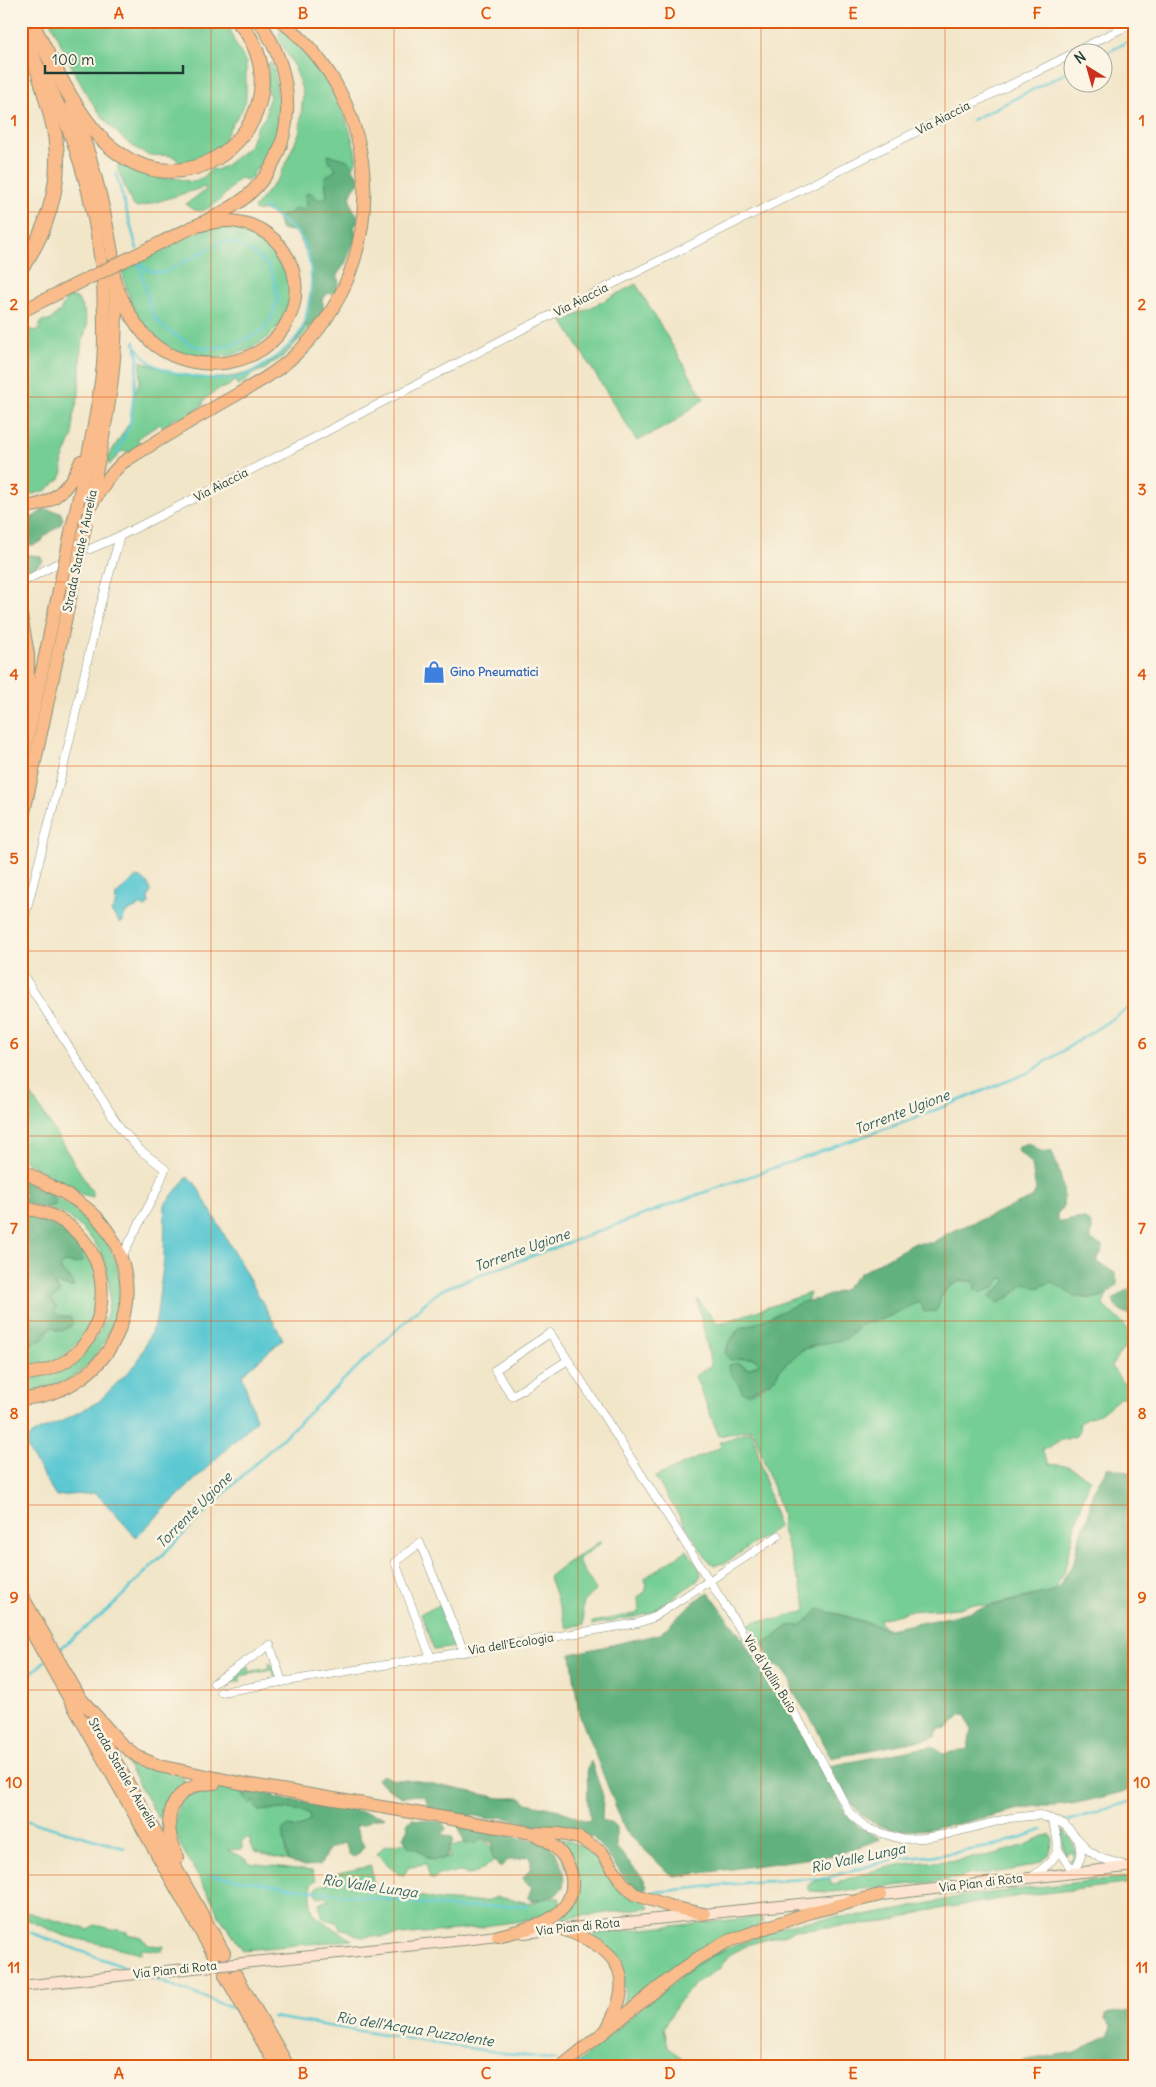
<svg xmlns="http://www.w3.org/2000/svg" width="1156" height="2087" font-family="Delius,sans-serif">
  <rect width="100%" height="100%" fill="#fcf5e5"/>
  <filter id="ink" filterUnits="userSpaceOnUse"><feTurbulence type="fractalNoise" baseFrequency=".02" numOctaves="2"/><feDisplacementMap in="SourceGraphic" scale="10" xChannelSelector="R" yChannelSelector="G"/><feConvolveMatrix kernelMatrix="1 2 1 2 8 2 1 2 1" color-interpolation-filters="sRGB"/></filter>
  <filter id="wash" filterUnits="userSpaceOnUse"><feTurbulence type="fractalNoise" baseFrequency=".0096" numOctaves="4" result="noise"/><feDisplacementMap in="SourceGraphic" scale="20" xChannelSelector="R" yChannelSelector="G"/><feGaussianBlur stdDeviation="1.12" result="paint"/><feColorMatrix in="noise" values="0 0 0 0 0 0 0 0 0 0 0 0 0 0 0 0 0 1.4 0 .05"/><feComposite in="paint" operator="in"/></filter>
  <g filter="url(#wash)">
    <rect width="100%" height="100%" fill="#f2e6c9"/>
    <g fill="#75ce94" stroke="#4a8664">
      <path d="M50,21H224L230,27L234,41L246,63V99L242,110L231,126L220,148L186,167C181,164 178,160 174,157C165,153 153,158 144,153C95,126 73,69 50,21Z"/>
      <path d="M285,30C316,63 342,97 353,142C355,151 359,160 353,168L350,162L333,164L336,170L325,177L327,197L319,200L305,195L308,205L303,210L282,215L278,220C273,210 267,210 256,211L254,208L280,176L300,131L303,93L294,65L280,42L279,34L281,31Z"/>
      <path d="M269,63H271C276,73 276,81 277,92C278,97 279,100 280,104C282,120 274,146 266,160C261,166 253,169 252,178L247,180L239,178C228,191 204,225 186,204L206,190L205,187L143,206L135,207L132,204L118,170V164L159,178H175L192,182L204,177L211,169L217,170L225,166L250,146L257,127L266,116L267,104L270,97L267,88Z"/>
      <path d="M218,225C249,229 275,235 286,269C309,336 226,376 172,349C163,344 154,339 148,331C133,313 126,291 122,269L199,231Z"/>
      <path d="M636,284L704,399L671,424L637,441L563,322Z"/>
      <path d="M68,296L77,298L84,311L87,326L81,347L79,395L73,417V435L62,461L63,472L60,479L45,491L21,497V336L28,328L33,331L41,329L39,325L43,320L51,322L50,320L60,311Z"/>
      <path d="M305,325L310,327L286,354L265,369L254,373L243,384L237,385L236,381L233,382L229,386L217,390L204,400L203,405L192,412L191,415L182,419L179,417L172,419L168,427L164,428L160,424L138,438L139,446L130,452L122,451L109,465L108,459L110,454L131,420L133,399L140,380L141,361C189,383 247,388 288,349C294,343 303,333 305,325Z"/>
      <path d="M21,1078L93,1193V1197L81,1194L21,1159Z"/>
      <path d="M48,1193C76,1209 100,1225 113,1255C132,1296 109,1349 76,1375C64,1384 36,1391 21,1393V1380C70,1375 115,1336 109,1284C107,1263 101,1248 86,1233C71,1217 66,1214 45,1208L55,1205L54,1200Z"/>
      <path d="M81,1248C86,1256 94,1266 96,1275C103,1305 86,1340 62,1357C50,1365 35,1367 21,1369V1347L42,1340L50,1328L53,1327L57,1331L65,1316H59L54,1312L56,1307L51,1299L53,1296L59,1295L60,1291L53,1284V1282L72,1288L69,1276L63,1273L59,1267L66,1262L76,1264Z"/>
      <path d="M1004,1278L1007,1281L991,1295L1011,1296L1025,1283L1037,1288L1052,1281C1072,1294 1084,1305 1107,1294L1103,1305C1112,1317 1140,1328 1126,1346C1121,1352 1114,1360 1112,1367L1121,1381L1135,1388V1399L1121,1397L1100,1414L1086,1418L1079,1423L1080,1430L1076,1436L1059,1441L1045,1449L1042,1448V1451L1049,1464L1068,1466L1090,1479L1075,1525L1064,1573L1056,1586L1057,1590L988,1606L971,1604L959,1608L906,1611L901,1614L879,1619L880,1623L888,1629L836,1613L814,1615L802,1625L788,1626L763,1645C760,1636 754,1632 749,1624L758,1621L779,1619L788,1615L804,1612L807,1607L781,1527L783,1518L753,1429L719,1436L695,1376L711,1365L697,1299L718,1324L810,1293L807,1301L759,1322L744,1327L736,1332L727,1349L738,1359L754,1358L759,1362L757,1365L748,1369L741,1364L729,1370L741,1388L753,1393L768,1384L777,1375L780,1369L802,1350L852,1334L864,1323L883,1319L919,1302L922,1305L939,1300C955,1274 969,1280 993,1288L1000,1279Z"/>
      <path d="M752,1431L778,1527L725,1563L714,1565L708,1561L655,1477L721,1447L719,1442Z"/>
      <path d="M599,1542L601,1543L577,1560L596,1590C580,1603 582,1605 584,1624L567,1628L549,1577L564,1565Z"/>
      <path d="M687,1550L700,1570L701,1575L697,1581L650,1613L640,1616L592,1625V1622L639,1613L638,1597L646,1591L645,1578Z"/>
      <path d="M440,1605L456,1647L434,1650L421,1613Z"/>
      <path d="M269,1662L273,1666L277,1676L274,1677L272,1670L240,1676V1682H231L234,1675L248,1666L249,1672L269,1668Z"/>
      <path d="M122,1750L182,1777L186,1782L168,1802L161,1817L158,1818L120,1752Z"/>
      <path d="M213,1786L233,1788L242,1792L244,1799L255,1801L259,1811C274,1809 295,1807 309,1813L310,1820L299,1828L291,1827L285,1852L288,1861L255,1852L250,1844V1838H247L241,1842L243,1848L241,1849L227,1850L242,1857L250,1863L312,1871L316,1880L311,1884V1904L314,1915L352,1940L243,1950L217,1913L214,1904L179,1843L174,1828L179,1803L190,1795Z"/>
      <path d="M1062,1830L1065,1831C1072,1841 1080,1850 1073,1862L1069,1861L1074,1858L1072,1855L1073,1852L1071,1851L1065,1855Z"/>
      <path d="M1050,1834L1053,1841L1049,1855C1032,1872 991,1872 968,1875L961,1878L934,1882L832,1892L810,1891L807,1888C811,1881 823,1878 830,1879L832,1885C857,1874 900,1862 928,1862C968,1861 1014,1853 1050,1834Z"/>
      <path d="M560,1838L591,1849L650,1907L561,1919L560,1916L574,1892L557,1841Z"/>
      <path d="M480,1839L491,1845L493,1861L477,1873L468,1875L461,1872L438,1875L434,1879H430L426,1864L409,1866L404,1875L398,1874L377,1854L384,1846L406,1842L432,1860L450,1858L448,1847Z"/>
      <path d="M371,1866L374,1892L394,1891L439,1900L467,1902L486,1901L497,1897L530,1903L546,1898H560L559,1904L537,1919L490,1925L478,1928L379,1937C372,1934 368,1938 361,1937C354,1935 349,1929 341,1929L336,1922L323,1918L319,1904L330,1899L327,1897L319,1898L315,1891L318,1886L327,1884L328,1875Z"/>
      <path d="M1135,1877V1883L1026,1895L926,1911L886,1922L794,1930L787,1934L750,1944L729,1955L719,1969L697,1982L679,2001L664,2028L668,2046L686,2063L728,2066H574L637,2011L698,1964L719,1952L786,1925L834,1917L863,1916L899,1910L958,1897L1097,1880Z"/>
      <path d="M23,1911L89,1930L94,1925L127,1932V1934L142,1937L148,1945L164,1946L162,1951L142,1949L141,1953L65,1936L21,1917Z"/>
      <path d="M758,1917L764,1920L762,1923L622,2013L625,1989L594,1937L595,1934Z"/>
    </g>
    <g fill="#60b17e" stroke="#407759">
      <path d="M328,155L345,159L350,162L355,173L358,175L360,182C348,192 347,204 358,215L357,223L354,227L357,235L345,264L337,275L339,283L335,292L327,294L322,300L325,312L320,322L310,327L305,325L306,313L313,281L309,259L298,234L293,231L280,229L278,220C283,214 290,214 295,208L303,210L307,205L305,195L310,192L319,200L327,197L325,177L336,170L333,164L329,162Z"/>
      <path d="M43,509L60,512L63,518L61,524L44,537L42,541L34,545H21V518C30,521 37,515 43,509Z"/>
      <path d="M21,554L40,556L43,561L23,576L21,575Z"/>
      <path d="M1029,1143L1040,1151L1052,1152C1059,1170 1066,1188 1063,1208L1057,1214V1219L1060,1222C1070,1222 1088,1211 1092,1228C1093,1233 1090,1235 1091,1240L1102,1246L1103,1250L1096,1261L1115,1273L1118,1285L1107,1294L1097,1298L1076,1297L1052,1282L1037,1288L1025,1283L1011,1296L999,1303L989,1298L1007,1281L1004,1278L1000,1279L996,1286L981,1293L975,1289L974,1282C962,1276 943,1287 940,1300C938,1305 939,1307 936,1311L924,1312L919,1302L883,1319L860,1325L846,1339L814,1345L802,1350L780,1369L775,1378L749,1394L742,1392C740,1381 728,1377 729,1365L737,1363L748,1369L757,1365L759,1362L754,1358L730,1360L725,1353L729,1342L740,1328L759,1322L802,1302L819,1299L843,1290L860,1273L915,1243H932L948,1233L1032,1198L1036,1191L1032,1164L1017,1150L1019,1146Z"/>
      <path d="M21,1176L30,1180L33,1188L45,1190L56,1203L55,1205L41,1208L23,1202L25,1193L21,1192Z"/>
      <path d="M21,1215L53,1220L80,1244L83,1260C77,1265 73,1264 66,1262L59,1267C62,1275 73,1277 74,1287L53,1284L60,1293L51,1299L56,1307L55,1312L59,1316L70,1317L73,1323L71,1326L61,1331L51,1327L47,1330V1334L42,1340L21,1347Z"/>
      <path d="M1135,1286V1316C1124,1315 1115,1310 1113,1300L1126,1290Z"/>
      <path d="M1108,1467L1135,1474V1789C1112,1794 1088,1802 1064,1805C1053,1807 1041,1805 1030,1807C989,1814 923,1839 884,1827C856,1819 842,1789 829,1766L933,1746L942,1754L968,1749L971,1730L966,1714L961,1715L948,1728L938,1729L936,1737L831,1758L815,1725L793,1692L790,1679L782,1669L772,1664L763,1645L789,1626L802,1625L813,1615L818,1609L888,1629L940,1619L1057,1590L1074,1562L1079,1538L1088,1517L1092,1493Z"/>
      <path d="M709,1593L739,1634L814,1750L846,1814L858,1826L881,1839L834,1855L673,1877L626,1832L579,1714L571,1654L660,1634L693,1602Z"/>
      <path d="M591,1761L603,1796L602,1820L610,1822L616,1828V1847L643,1878L647,1885L643,1893L636,1892L593,1837L532,1828L522,1822L501,1817L490,1819L472,1815L470,1817L431,1814C427,1808 428,1803 426,1799C422,1792 408,1797 402,1797L379,1782L377,1779L382,1775L391,1779L419,1781L500,1798H521L527,1803L559,1810L586,1821L590,1820C591,1814 588,1809 588,1803C587,1791 588,1780 587,1768Z"/>
      <path d="M253,1791L273,1794L275,1798L329,1804L385,1817L371,1820L363,1825L355,1826L364,1846C361,1851 356,1859 350,1856L346,1846L343,1843L329,1849L320,1865L304,1866L288,1861L283,1830L289,1826L299,1828L310,1820L309,1813C295,1807 274,1809 259,1811L255,1806V1801L249,1804L242,1792Z"/>
      <path d="M412,1819L442,1822L446,1829L442,1834L452,1837L454,1842L449,1847L447,1858L434,1860L430,1858L417,1849L408,1846L403,1837L408,1828L407,1823Z"/>
      <path d="M462,1825C483,1833 505,1835 526,1839C530,1840 534,1839 538,1840C556,1844 567,1870 563,1887L555,1896C546,1896 539,1901 531,1900L528,1897L532,1886L527,1884L523,1878L531,1867V1859L528,1856L515,1860H507L503,1866L499,1867L492,1857L493,1843L482,1839L476,1843L465,1844L459,1828Z"/>
      <path d="M1135,2010V2066H1015L1026,2060L1076,2052L1109,2035L1111,2025L1105,2019L1106,2015Z"/>
    </g>
    <g fill="#5bc8d2" stroke="#3d8283">
      <path d="M136,877C144,878 149,884 151,891L148,898L149,904L146,907L141,905C135,909 129,910 124,915L123,922L120,923L111,912L115,906L116,895Z"/>
      <path d="M187,1177L195,1183L283,1339L242,1375L256,1420L136,1537L96,1493L56,1496L23,1442L36,1432L62,1421L98,1402L137,1363L156,1321L164,1258L165,1204Z"/>
    </g>
    <g fill="none" stroke-linecap="round" stroke-linejoin="round">
      <g stroke="#5bc8d2" stroke-width="2.5">
        <path d="M1104,54L1135,38"/>
        <path d="M972,120L1074,69"/>
        <path d="M116,173L137,249"/>
        <path d="M138,257L139,263L147,296L153,315L162,326L189,344L205,348L221,347L238,343L262,331L271,319L278,299L275,281L268,265L253,253L233,242H221L164,273L149,271L139,263"/>
        <path d="M135,342L134,343C139,350 144,358 151,363C171,376 213,381 236,378C256,375 293,346 302,329C307,318 308,307 310,296C313,275 311,255 300,237C292,225 276,217 265,208"/>
        <path d="M116,455L130,424L138,359L136,348"/>
        <path d="M57,1651L110,1608L216,1501L429,1299L443,1289L694,1196L913,1119L1030,1072L1135,1004"/>
        <path d="M21,1682L45,1661"/>
        <path d="M21,1819L124,1848"/>
        <path d="M1068,1821L1135,1800"/>
        <path d="M210,1875L308,1890L457,1908L528,1905"/>
        <path d="M647,1893L753,1882L826,1878L895,1859L940,1855L994,1846L1043,1830"/>
        <path d="M21,1929L132,1970"/>
        <path d="M149,1977L240,2011"/>
        <path d="M272,2017L453,2046L556,2060"/>
        <path d="M578,2063L595,2066"/>
      </g>
    </g>
  </g>
  <g filter="url(#ink)">
    <g fill="none" stroke-linecap="round" stroke-linejoin="round">
      <defs>
        <g id="minor">
          <path d="M1074,52L1135,22"/>
          <path d="M90,549L120,536L306,442L517,332L1074,53"/>
          <path d="M21,583L56,564"/>
          <path d="M21,931L63,769L98,614L120,536"/>
          <path d="M21,972L121,1129L140,1150L165,1169L157,1190L121,1258"/>
          <path d="M568,1360L512,1396L495,1370L550,1333L568,1360L808,1735L849,1812L866,1828L901,1839L923,1838L948,1834L1010,1818L1039,1815L1064,1824L1088,1850L1100,1858L1124,1865"/>
          <path d="M431,1658L395,1562L420,1543L464,1652"/>
          <path d="M214,1683L270,1645L282,1682"/>
          <path d="M221,1692L638,1623L652,1618L778,1536"/>
          <path d="M1059,1851L1074,1873L1081,1856L1079,1842"/>
          <path d="M1032,1877C1059,1857 1064,1851 1051,1819"/>
        </g>
        <g id="secondary">
          <path d="M873,1896L1135,1866"/>
          <path d="M524,1933L846,1899"/>
          <path d="M464,1940L505,1935"/>
        </g>
        <g id="trunk">
          <path d="M42,70C73,131 94,196 101,264"/>
          <path d="M71,105C92,154 104,205 113,258"/>
          <path d="M162,242C189,228 222,216 246,197C299,151 298,75 259,21"/>
          <path d="M115,283C125,306 136,330 156,346C196,376 265,368 288,320C309,279 284,229 238,222C222,219 205,224 190,228"/>
          <path d="M91,497C107,423 121,350 114,274"/>
          <path d="M21,507C51,507 70,488 81,461"/>
          <path d="M88,510L108,478L122,463C155,442 189,422 222,403C248,388 274,375 295,355C392,264 387,103 281,21"/>
          <path d="M72,528C84,474 97,420 103,365C105,337 104,309 103,280"/>
          <path d="M21,615L28,654V705"/>
          <path d="M21,769L55,609"/>
          <path d="M21,826L72,589"/>
          <path d="M21,1169C47,1187 79,1196 100,1221C160,1293 112,1393 21,1399"/>
          <path d="M21,1208C131,1219 126,1371 21,1374"/>
          <path d="M21,1594L84,1705"/>
          <path d="M21,1613L214,1955"/>
          <path d="M81,1699L121,1744L138,1757L159,1766L240,1783L405,1811L532,1833L561,1834L579,1838L601,1851L622,1882L634,1894L672,1907L704,1914"/>
          <path d="M95,1725L224,1953"/>
          <path d="M178,1857C160,1820 169,1784 215,1783"/>
          <path d="M562,1929C614,1947 639,1971 608,2027"/>
          <path d="M498,1936C516,1931 537,1928 553,1917C588,1893 571,1849 536,1835"/>
          <path d="M225,1975L276,2066"/>
          <path d="M236,1975L288,2066"/>
          <path d="M562,2066L671,1978L698,1958L726,1942L811,1912L880,1895"/>
        </g>
        <g id="motorway">
          <path d="M31,21C50,59 79,123 113,149C200,219 311,105 238,21"/>
          <path d="M21,30C32,50 38,70 44,91C49,109 55,126 56,144C61,186 46,234 21,268"/>
        </g>
      </defs>
      <use href="#minor" stroke="#88927e" stroke-width="9"/>
      <use href="#secondary" stroke="#88927e" stroke-width="12"/>
      <use href="#trunk" stroke="#88927e" stroke-width="14"/>
      <use href="#motorway" stroke="#88927e" stroke-width="16"/>
      <use href="#minor" stroke="#fff" stroke-width="8"/>
      <use href="#secondary" stroke="#fde4d0" stroke-width="10"/>
      <use href="#trunk" stroke="#f9bc8a" stroke-width="12"/>
      <use href="#motorway" stroke="#f9bc8a" stroke-width="14"/>
      <defs>
        <path id="secondary-bridge" d="M21,1986L464,1940"/>
        <g id="trunk-bridge">
          <path d="M26,309L162,242"/>
          <path d="M72,589L86,522"/>
          <path d="M55,609L72,528"/>
        </g>
      </defs>
      <use href="#secondary-bridge" stroke="#88927e" stroke-width="12" stroke-linecap="butt"/>
      <use href="#trunk-bridge" stroke="#88927e" stroke-width="14" stroke-linecap="butt"/>
      <use href="#secondary-bridge" stroke="#fde4d0" stroke-width="10"/>
      <use href="#trunk-bridge" stroke="#f9bc8a" stroke-width="12"/>
    </g>
  </g>
  <path fill="none" stroke="#de580e" stroke-width="1" stroke-opacity="0.55" d="M211,21V2066M394,21V2066M578,21V2066M761,21V2066M945,21V2066M21,212H1135M21,397H1135M21,582H1135M21,766H1135M21,951H1135M21,1136H1135M21,1321H1135M21,1505H1135M21,1690H1135M21,1875H1135"/>
  <defs>
    <symbol id="shop-bare" viewBox="-9 -9 18 18"><path d="M-5-2.5h2.3a2.7 3.5 0 0 1 5.4 0H5L5.5 6h-11ZM-1.5-2.5h3a1.5 2.3 0 0 0-3 0Z" fill="#3f7fe0" stroke="#fcf5e5" stroke-width="2.5" paint-order="stroke"/></symbol>
  </defs>
  <g fill-rule="evenodd">
    <use href="#shop-bare" x="418" y="656" width="32" height="32"/>
  </g>
  <g text-anchor="middle" stroke-width="5" stroke-linejoin="round" paint-order="stroke">
    <g font-size="12" fill="#1f3d34" stroke="#fcf5e5">
      <text transform="translate(943 118) rotate(-27)" y="4">Via Aiaccia</text>
      <text transform="translate(581 300) rotate(-27)" y="4">Via Aiaccia</text>
      <text transform="translate(221 485) rotate(-27)" y="4">Via Aiaccia</text>
      <text transform="translate(80 551) rotate(-78)" y="4">Strada Statale 1 Aurelia</text>
      <text transform="translate(511 1644) rotate(-9)" y="4">Via dell'Ecologia</text>
      <text transform="translate(770 1674) rotate(58)" y="4">Via di Vallin Buio</text>
      <text transform="translate(123 1773) rotate(60)" y="4">Strada Statale 1 Aurelia</text>
      <text transform="translate(981 1883) rotate(-7)" y="4">Via Pian di Rota</text>
      <text transform="translate(578 1927) rotate(-6)" y="4">Via Pian di Rota</text>
      <text transform="translate(175 1970) rotate(-6)" y="4">Via Pian di Rota</text>
    </g>
    <g font-size="12" font-weight="bold" fill="#366cbe" stroke="#fcf5e5" text-anchor="start">
      <text x="450" y="676">Gino Pneumatici</text>
    </g>
    <g font-size="14" font-style="italic" fill="#2e605c" stroke="#fcf5e5">
      <text transform="translate(902 1112) rotate(-21)" y="5">Torrente Ugione</text>
      <text transform="translate(522 1250) rotate(-20)" y="5">Torrente Ugione</text>
      <text transform="translate(194 1510) rotate(-45)" y="5">Torrente Ugione</text>
      <text transform="translate(858 1858) rotate(-12)" y="5">Rio Valle Lunga</text>
      <text transform="translate(370 1886) rotate(8)" y="5">Rio Valle Lunga</text>
      <text transform="translate(415 2029) rotate(9)" y="5">Rio dell'Acqua Puzzolente</text>
    </g>
  </g>
  <rect width="1156" height="2087" fill="none" stroke="#fcf5e5" stroke-width="55"/>
  <g transform="translate(1088 68) rotate(323)"><circle r="24" fill="#fcf5e5" stroke="#a4ab9e"/>
  <path d="M0-4L9 19L0 12L-9 19Z" fill="#c8321e"/>
  <text y="-8" font-size="14" font-weight="bold" text-anchor="middle" fill="#1f3d34">N</text>
  </g>
  <path d="M45 65v8h138v-8" fill="none" stroke="#1f3d34" stroke-width="2.5"/>
  <text x="52" y="65" font-size="15" fill="#1f3d34" stroke="#fcf5e5" stroke-width="4" paint-order="stroke">100 m</text>
  <rect x="28" y="28" width="1100" height="2032" fill="none" stroke="#de580e" stroke-width="2"/>
  <g font-size="16" text-anchor="middle" font-weight="bold" fill="#de580e">
    <text x="119" y="19">A</text>
    <text x="303" y="19">B</text>
    <text x="486" y="19">C</text>
    <text x="670" y="19">D</text>
    <text x="853" y="19">E</text>
    <text x="1037" y="19">F</text>
    <text x="14" y="126">1</text>
    <text x="1142" y="126">1</text>
    <text x="14" y="310">2</text>
    <text x="1142" y="310">2</text>
    <text x="14" y="495">3</text>
    <text x="1142" y="495">3</text>
    <text x="14" y="680">4</text>
    <text x="1142" y="680">4</text>
    <text x="14" y="864">5</text>
    <text x="1142" y="864">5</text>
    <text x="14" y="1049">6</text>
    <text x="1142" y="1049">6</text>
    <text x="14" y="1234">7</text>
    <text x="1142" y="1234">7</text>
    <text x="14" y="1419">8</text>
    <text x="1142" y="1419">8</text>
    <text x="14" y="1603">9</text>
    <text x="1142" y="1603">9</text>
    <text x="14" y="1788">10</text>
    <text x="1142" y="1788">10</text>
    <text x="14" y="1973">11</text>
    <text x="1142" y="1973">11</text>
    <text x="119" y="2079">A</text>
    <text x="303" y="2079">B</text>
    <text x="486" y="2079">C</text>
    <text x="670" y="2079">D</text>
    <text x="853" y="2079">E</text>
    <text x="1037" y="2079">F</text>
  </g>
</svg>
